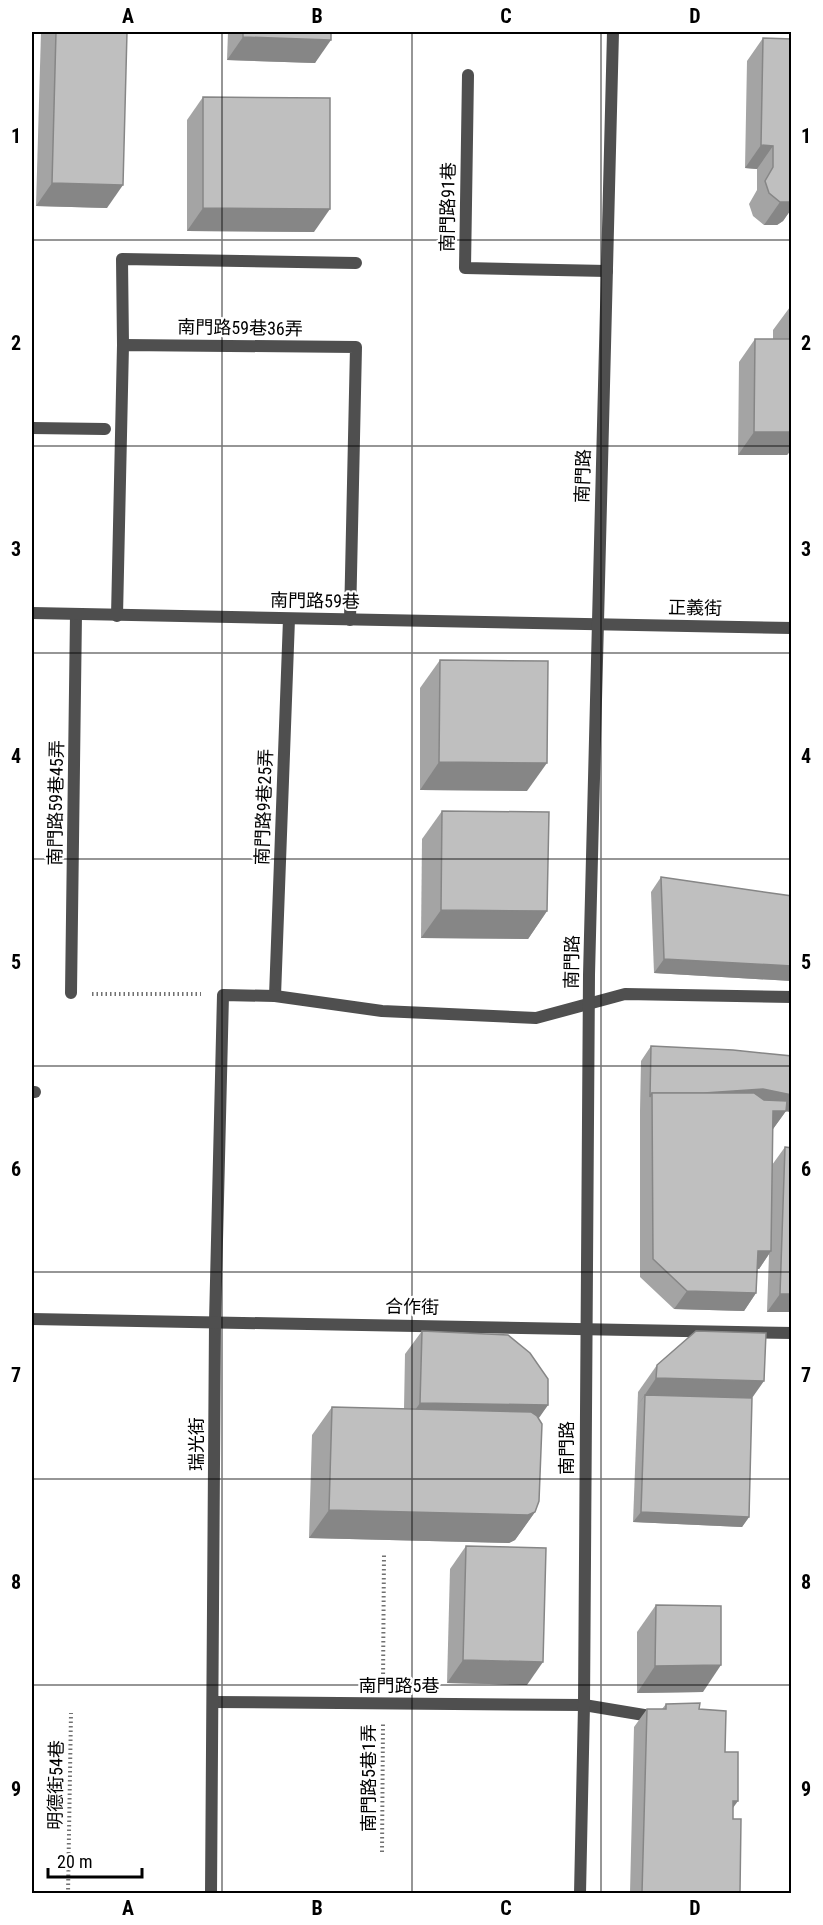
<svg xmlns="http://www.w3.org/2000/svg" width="823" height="1925" font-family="'Roboto Condensed','Noto Sans TC',sans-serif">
  <rect width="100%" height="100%" fill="#fff"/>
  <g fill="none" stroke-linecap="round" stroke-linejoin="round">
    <g stroke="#717171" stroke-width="4" stroke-dasharray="1.5 3" stroke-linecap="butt">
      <path d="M92,994H201"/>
      <path d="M383,1683L384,1553"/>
      <path d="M382,1852L383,1724"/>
      <path d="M68,1894L71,1713"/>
    </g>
    <g stroke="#4f4f4f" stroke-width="12">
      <path d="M468,75L465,268L607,271"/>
      <path d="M123,345L122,259L356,263"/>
      <path d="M32,428L105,429"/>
      <path d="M117,616L123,345L356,347L350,620"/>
      <path d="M71,993L76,614"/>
      <path d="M275,996L289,619"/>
      <path d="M32,1092H35"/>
      <path d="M213,1702L584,1705L656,1717"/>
      <path d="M211,1894L215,1322L223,995L275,996L382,1011L536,1018L625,994L792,997"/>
    </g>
    <g stroke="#4f4f4f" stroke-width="12">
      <path d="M32,613L792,628"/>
      <path d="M32,1319L792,1333"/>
      <path d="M580,1894L584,1705L589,975L613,32"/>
    </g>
  </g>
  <g fill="#a4a4a4">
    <path d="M41,32H127L107,208L36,206Z"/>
    <path d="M228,32H331L315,63L227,60Z"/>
    <path d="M763,38L792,39V208L783,221L777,225H764L753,216L749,204L757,190V169L745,168L747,61Z"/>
    <path d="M203,97L314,232L187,231V120Z"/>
    <path d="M790,307H792V449L787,455H738L739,362L755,339H773V330Z"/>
    <path d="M440,660L527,791L420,790V688Z"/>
    <path d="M442,811L547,911L528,939L421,938L422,839Z"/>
    <path d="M661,877L792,896V981L654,973L651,892Z"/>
    <path d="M651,1046L792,1056V1110L790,1112L786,1111L773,1129L772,1165L785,1147L789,1148L792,1145V1312H767L769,1254L759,1269H757L756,1293L744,1311L674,1309L640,1277V1111L641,1061Z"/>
    <path d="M422,1331L548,1405L538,1418L535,1512L515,1540L509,1543L309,1538L312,1435L332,1407L404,1409L405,1354Z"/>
    <path d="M657,1365L752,1398L749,1517L742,1527L633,1522L638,1392Z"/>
    <path d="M466,1546L527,1685L447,1683L450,1569Z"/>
    <path d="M656,1605L703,1692L637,1693V1632Z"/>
    <path d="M666,1704L699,1709L725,1752L733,1809V1819L740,1893H630L634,1727L647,1709H662Z"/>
  </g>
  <g fill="#868686">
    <path d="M243,37L331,40L315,63L227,60Z"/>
    <path d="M761,145L773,146L757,169L745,168Z"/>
    <path d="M52,183L123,185L107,208L36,206Z"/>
    <path d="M780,202H792V208L783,221L777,225H764Z"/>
    <path d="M203,208L330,209L314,232L187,231Z"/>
    <path d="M754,432H792V449L787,455H738Z"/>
    <path d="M439,762L547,763L527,791L420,790Z"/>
    <path d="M441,910L547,911L528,939L421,938Z"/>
    <path d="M664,959L792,966V981L654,973Z"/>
    <path d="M763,1089L792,1095V1110L790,1112L786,1111L773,1129L652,1097Z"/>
    <path d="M758,1251H771L759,1269H745Z"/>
    <path d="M687,1291L756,1293L744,1311L674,1309Z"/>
    <path d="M780,1294H792V1312H767Z"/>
    <path d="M656,1378L764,1381L745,1408L645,1395L638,1405Z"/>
    <path d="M420,1403L548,1405L532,1428L404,1426Z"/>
    <path d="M329,1510L535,1512L515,1540L509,1543L309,1538Z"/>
    <path d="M641,1512L749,1517L742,1527L633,1522Z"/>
    <path d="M463,1660L543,1662L527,1685L447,1683Z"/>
    <path d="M721,1665L703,1692L637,1693L655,1666Z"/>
    <path d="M733,1801H738L725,1819Z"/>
  </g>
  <g fill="#bfbfbf" stroke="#868686" stroke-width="1.5">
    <path d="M56,32H127L123,185L52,183Z"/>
    <path d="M243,32H331V40L243,37Z"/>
    <path d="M763,38L792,39V202H780L769,193L765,181L773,167V146L761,145Z"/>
    <path d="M203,97L330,98V209L203,208Z"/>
    <path d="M790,307H792V432H754L755,339H790Z"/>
    <path d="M440,660L548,661L547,763L439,762Z"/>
    <path d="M442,811L549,812L547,911L441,910Z"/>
    <path d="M661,877L792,896V966L664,959Z"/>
    <path d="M651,1046L733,1050L792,1056V1095L763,1089L704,1093H652L650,1097Z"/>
    <path d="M652,1093H754L764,1100L787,1101L786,1111H773L771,1251H758L756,1293L687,1291L653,1259Z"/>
    <path d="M785,1147L792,1148V1294H780Z"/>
    <path d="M422,1331L508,1335L530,1353L548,1379V1405L420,1403Z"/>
    <path d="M696,1331L766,1333L764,1381L656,1378L657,1365Z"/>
    <path d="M645,1395L752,1398L749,1517L641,1512Z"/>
    <path d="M332,1407L531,1412L537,1416L542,1424L539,1501L535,1512L528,1515L329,1510Z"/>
    <path d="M466,1546L546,1548L543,1662L463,1660Z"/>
    <path d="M656,1605L721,1606V1665L655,1666Z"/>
    <path d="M700,1703L699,1709L726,1711L725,1752H738V1801H733V1819H741L740,1893H642L647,1709H666V1704Z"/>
  </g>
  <path fill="none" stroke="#000" stroke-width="1.5" stroke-opacity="0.55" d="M222,32V1894M412,32V1894M601,32V1894M32,240H792M32,446H792M32,653H792M32,859H792M32,1066H792M32,1272H792M32,1479H792M32,1685H792"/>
  <g text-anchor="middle" stroke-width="4.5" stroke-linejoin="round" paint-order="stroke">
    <g font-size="18" fill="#000" stroke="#fff">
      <text transform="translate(448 207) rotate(-89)" y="6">南門路91巷</text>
      <text transform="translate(240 328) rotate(1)" y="6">南門路59巷36弄</text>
      <text transform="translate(583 476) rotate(-88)" y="6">南門路</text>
      <text transform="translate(315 601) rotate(1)" y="6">南門路59巷</text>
      <text transform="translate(695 608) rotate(1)" y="6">正義街</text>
      <text transform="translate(56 803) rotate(-89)" y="6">南門路59巷45弄</text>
      <text transform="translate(264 807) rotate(-88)" y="6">南門路9巷25弄</text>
      <text transform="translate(572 962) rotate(-89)" y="6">南門路</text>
      <text transform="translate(412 1307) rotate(1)" y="6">合作街</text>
      <text transform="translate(197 1444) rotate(-90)" y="6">瑞光街</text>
      <text transform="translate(567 1448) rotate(-90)" y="6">南門路</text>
      <text x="399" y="1692">南門路5巷</text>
      <text transform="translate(369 1778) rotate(-90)" y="6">南門路5巷1弄</text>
      <text transform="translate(56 1785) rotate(-89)" y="6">明德街54巷</text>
    </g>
  </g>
  <rect width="823" height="1925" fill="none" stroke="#ffffff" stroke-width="66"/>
  <path d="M48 1868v9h94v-9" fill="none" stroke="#000000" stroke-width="3"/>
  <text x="57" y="1868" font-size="18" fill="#000000" stroke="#ffffff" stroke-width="4.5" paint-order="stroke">20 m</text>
  <rect x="33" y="33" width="757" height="1859" fill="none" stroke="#000" stroke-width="2"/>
  <g font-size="20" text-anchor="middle" font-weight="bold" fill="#000">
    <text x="128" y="23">A</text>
    <text x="317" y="23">B</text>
    <text x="506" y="23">C</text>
    <text x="695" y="23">D</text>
    <text x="16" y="143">1</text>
    <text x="806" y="143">1</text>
    <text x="16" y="350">2</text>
    <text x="806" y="350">2</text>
    <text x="16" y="556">3</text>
    <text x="806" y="556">3</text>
    <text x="16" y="763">4</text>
    <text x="806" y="763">4</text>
    <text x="16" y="969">5</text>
    <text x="806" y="969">5</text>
    <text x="16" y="1176">6</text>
    <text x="806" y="1176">6</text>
    <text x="16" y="1382">7</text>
    <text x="806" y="1382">7</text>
    <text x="16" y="1589">8</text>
    <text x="806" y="1589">8</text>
    <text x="16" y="1796">9</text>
    <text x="806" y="1796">9</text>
    <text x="128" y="1915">A</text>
    <text x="317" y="1915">B</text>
    <text x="506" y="1915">C</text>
    <text x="695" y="1915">D</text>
  </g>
</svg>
